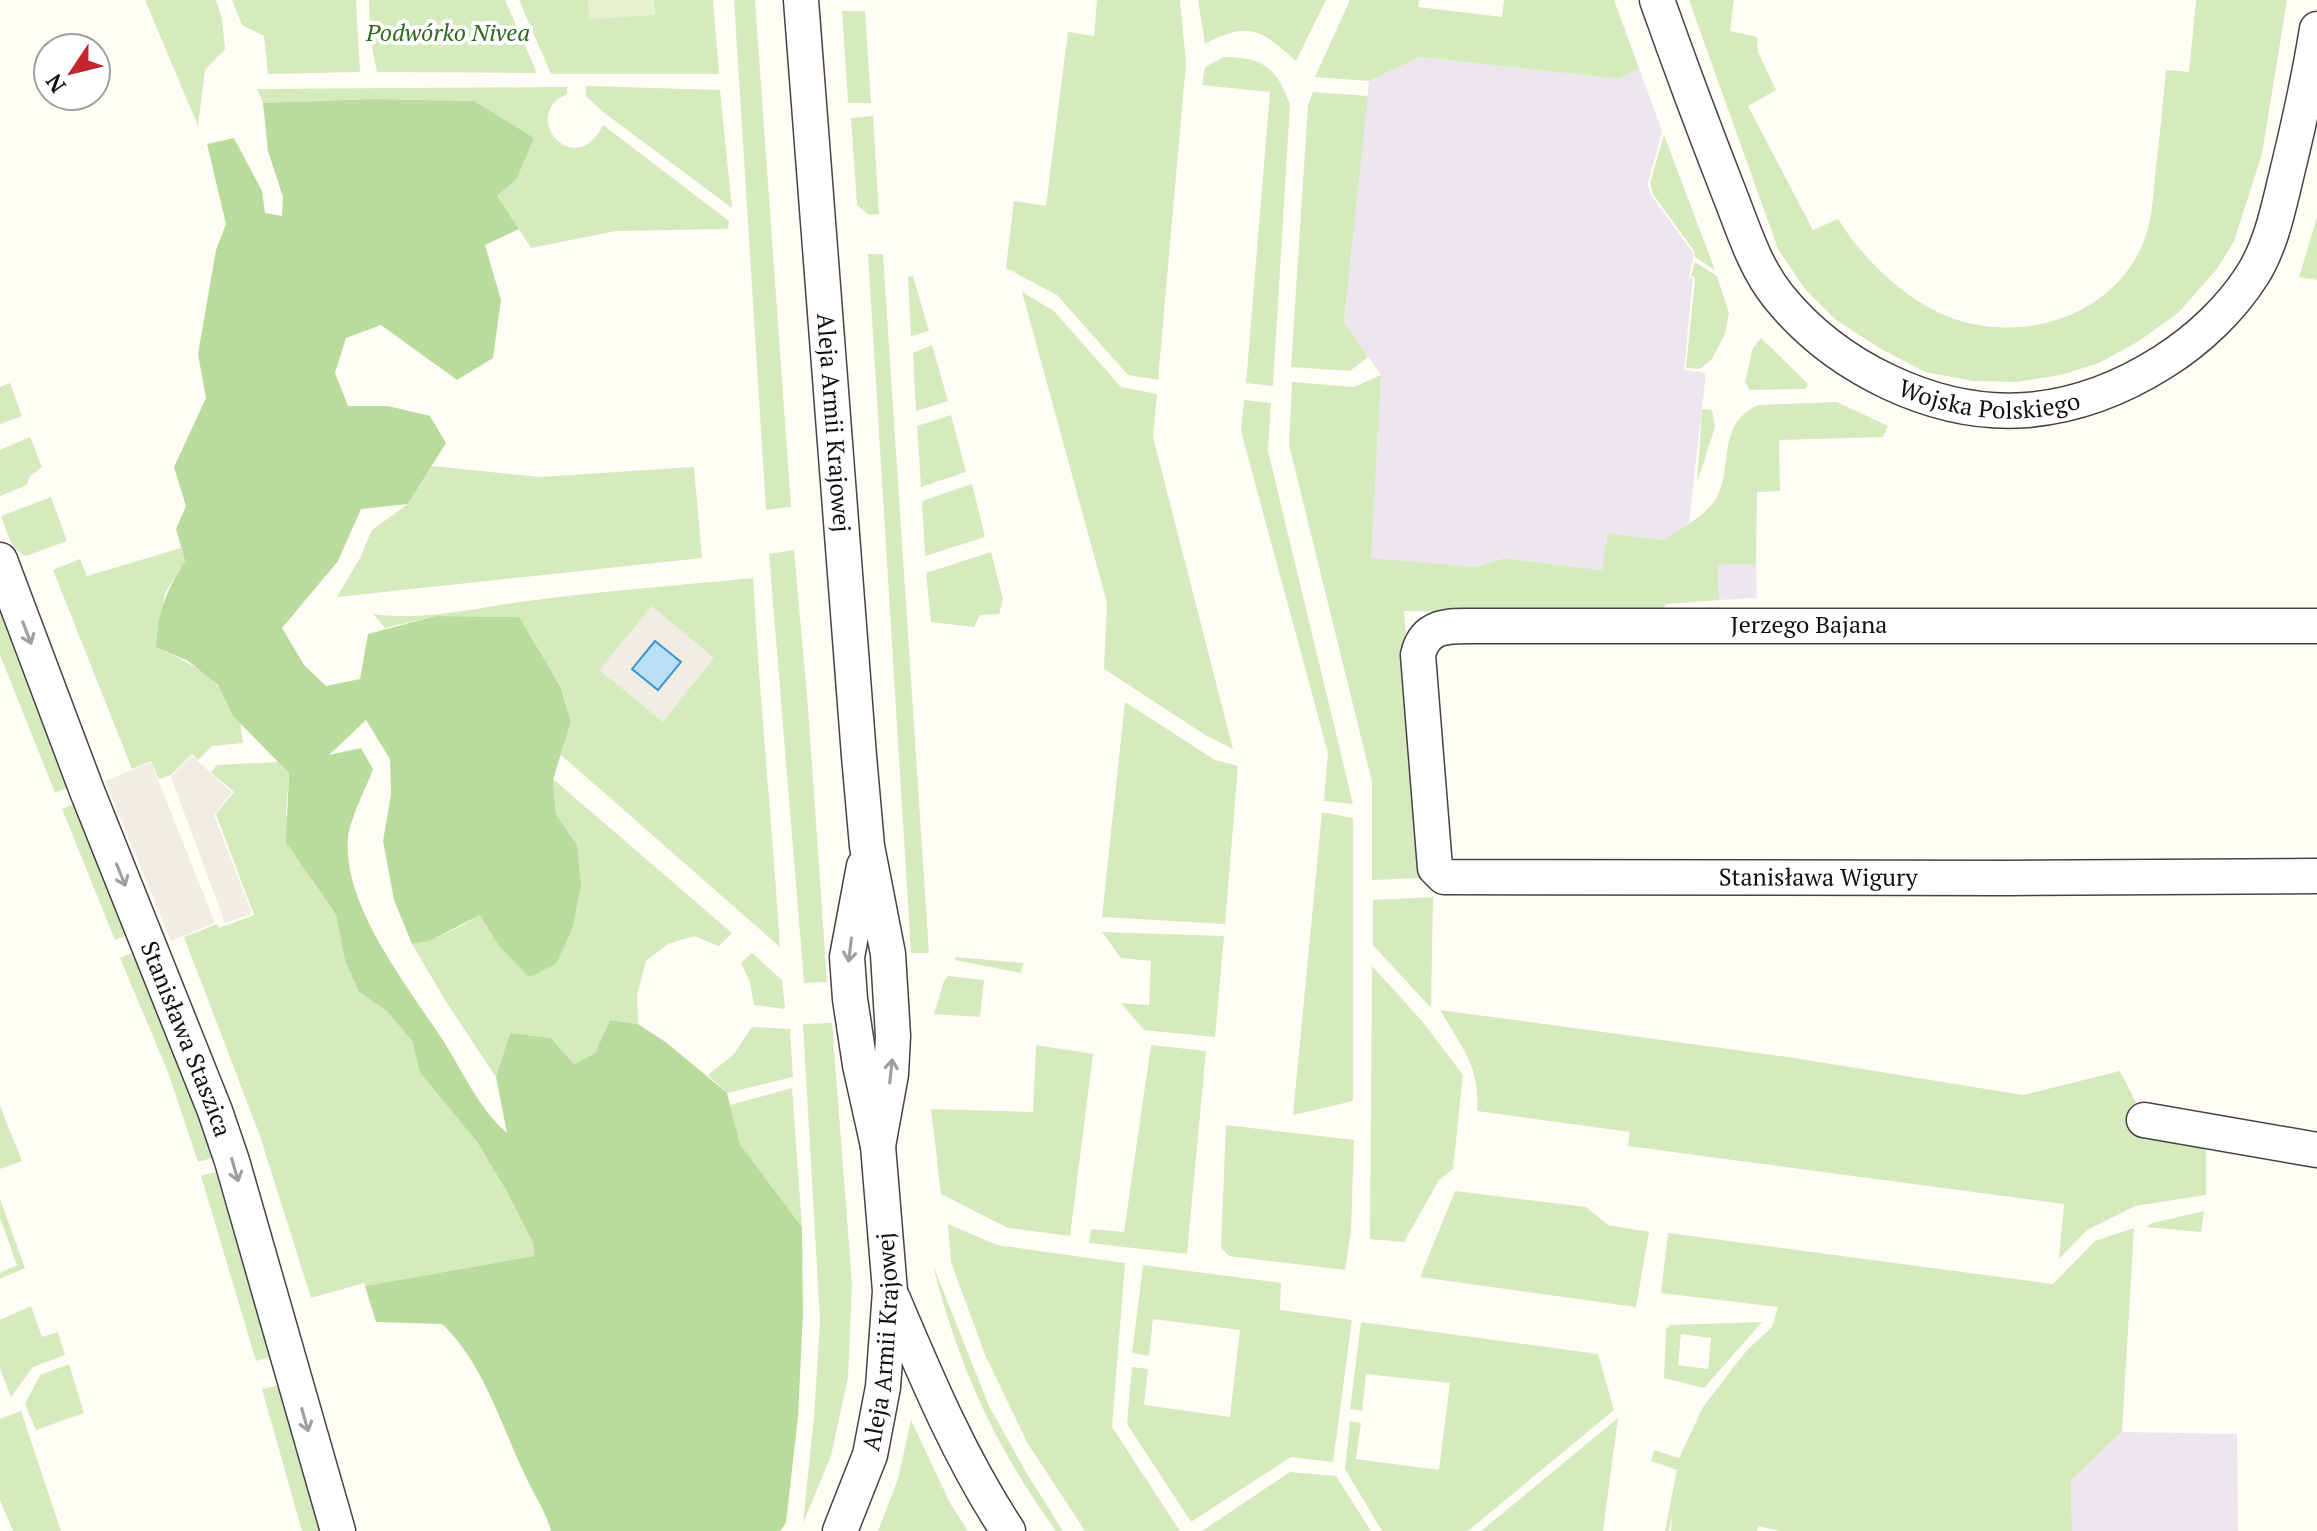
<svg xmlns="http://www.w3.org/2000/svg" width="2317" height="1531" font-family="'PT Serif',serif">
  <rect width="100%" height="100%" fill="#fffdf5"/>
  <g fill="#eee6ef">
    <path d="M1420,57L1619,79L1639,68L1662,131L1648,184L1651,195L1694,254L1689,277L1693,278L1684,370L1706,373L1689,523L1664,540L1609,533L1602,570L1504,558L1476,567L1370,559L1381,375L1344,323L1369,81Z"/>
    <path d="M1756,564L1757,598L1719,600L1718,565Z"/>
    <path d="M2122,1432L2237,1434L2238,1531H2072L2071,1480Z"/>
  </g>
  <g fill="#d5ebbd" fill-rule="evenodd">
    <path d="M145,0H216L222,19L225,49L205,70L198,126Z"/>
    <path d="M232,0H356L360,72L268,74L264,36L242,25Z"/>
    <path d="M369,0H505L537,73L377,72L370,38Z"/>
    <path d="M519,0H713L719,74H551Z"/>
    <path d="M734,0H755L791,507L766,510Z"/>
    <path d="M1097,0H1180L1186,63L1158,380L1128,375L1057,295L1006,268L1014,201L1046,206L1068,32L1094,36Z"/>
    <path d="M1198,0H1326L1296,61C1260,29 1249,21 1205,44Z"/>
    <path d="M1350,0H1419L1418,7L1502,17L1504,0H1614L1639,68L1619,79L1420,57L1369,81L1315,77Z"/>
    <path d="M1689,0H1734L1730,31L1757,37L1758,52L1776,90L1748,106L1813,230L1838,219C1861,256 1900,295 1940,313C2011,346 2105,322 2140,250C2153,224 2153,195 2156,167C2160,135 2163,102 2166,70L2189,72L2196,0H2287L2262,154L2234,241L2217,269L2178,313L2139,341L2099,363L2061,375L2017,382L1973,381L1925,372L1881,349L1836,320L1805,289L1778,249Z"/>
    <path d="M842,11H865L871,103H848Z"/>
    <path d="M1224,57C1265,58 1275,67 1290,104L1273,386L1246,383L1270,92L1202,85L1205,67Z"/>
    <path d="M586,86L720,90L732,208L603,112L586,96Z"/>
    <path d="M567,87V94C518,115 575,183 603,125L729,221L728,229L616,231L531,248L497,196L516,180L474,101L373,99L263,103L257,89Z"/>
    <path d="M1313,92L1368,96L1344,322L1368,357L1350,371L1291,367L1308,105Z"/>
    <path d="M873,116L879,214L869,215L857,205L851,118Z"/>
    <path d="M1664,135L1715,270L1695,257L1694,251L1653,194L1650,183Z"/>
    <path d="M2317,217V280L2299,277Z"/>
    <path d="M868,254H883L929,953H911Z"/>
    <path d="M1695,262L1717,276L1729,313L1725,334L1712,359L1700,369L1686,368L1695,278L1691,275Z"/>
    <path d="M913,276L929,331L911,336L908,277Z"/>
    <path d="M1022,292L1054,311L1121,387L1157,394L1153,437L1233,749L1207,736L1104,669L1107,603Z"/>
    <path d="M1761,338L1806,382L1808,385L1805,389L1750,390L1745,382L1753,348Z"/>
    <path d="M932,345L948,401L916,411L913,353Z"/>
    <path d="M1381,375L1371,558L1476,567L1504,558L1602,570L1608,533L1664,540C1681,527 1706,517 1717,497C1734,464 1716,425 1758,405L1837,402L1888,426L1883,437L1779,440L1780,491L1757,492L1756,564L1718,565L1719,600L1667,604L1658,614L1404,611L1424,878L1372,880V782L1289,445L1292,382L1354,387Z"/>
    <path d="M10,383L22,416L0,424V387Z"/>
    <path d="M1244,400L1271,403L1268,451L1353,804L1324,801L1328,753L1241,431Z"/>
    <path d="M1702,409L1712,410L1715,427L1697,483Z"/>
    <path d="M951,415L966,472L921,487L917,426Z"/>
    <path d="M30,437L42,467L29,477L27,485L0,496V450Z"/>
    <path d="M432,466L539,477L694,467L702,558L337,597L360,558L372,530L408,504Z"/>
    <path d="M972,484L985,537L925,556L922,501Z"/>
    <path d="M51,497L67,541L26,556C10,550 7,531 1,516Z"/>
    <path d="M181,548L185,561L165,593L156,647C177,657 200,667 216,684C227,695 227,712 240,721L243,743L212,746L198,760L192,754L171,775L159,779L151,761L132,769L53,570L80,559L87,576Z"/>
    <path d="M794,550L808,707L827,982L804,983L769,554Z"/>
    <path d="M991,552L1003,599L999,614L980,615L974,627L931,622L926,573Z"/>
    <path d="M753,578C760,701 772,824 780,947L561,755L571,720L561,687L539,654L519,617L436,616L385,628L373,614C423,621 470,609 520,602C597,591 675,586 753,578Z"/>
    <path d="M0,611L70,787L55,793L0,655Z"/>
    <path d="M1125,702L1215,760L1238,766L1225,924L1102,917Z"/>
    <path d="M278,762L289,773L286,815L313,882L336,915L345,961L359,992L387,1011L412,1041L421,1072L477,1142L507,1192L533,1243L534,1256L365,1286L364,1283L311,1298L260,1136L184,937L217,924L219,928L254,915L216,814L234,792L211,772L217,765Z"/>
    <path d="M553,779L732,933L719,946L694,936L668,944L646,961L637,995L638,1024L610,1020L595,1053L574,1064L551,1038L510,1033L496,1077L445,1000L412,944C466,935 532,877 577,845L556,814Z"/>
    <path d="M79,802L131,934L115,940L62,809Z"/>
    <path d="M1322,812L1353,818V1101L1293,1115Z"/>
    <path d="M1433,897L1431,1008L1373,945V900Z"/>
    <path d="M1102,932L1224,936L1215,1037L1144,1030L1121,1003L1149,1005L1151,961L1121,958Z"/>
    <path d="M137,951L183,1063L212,1158L198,1162L168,1072L120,958Z"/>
    <path d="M752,953L782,980L785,1009L754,1005L750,982L741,963Z"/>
    <path d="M956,957L1023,963L1021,973L955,960Z"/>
    <path d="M1372,966L1422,1021L1463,1075L1453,1169L1439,1180L1404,1242L1370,1239Z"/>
    <path d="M948,976L984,980L980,1017L934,1014L944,981Z"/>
    <path d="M1440,1010L1788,1057L2023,1095L2120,1071L2139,1108L2206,1143V1195L2135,1206L2087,1230L2059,1259L2064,1204L1628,1146L1630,1132L1477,1111C1481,1068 1461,1046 1440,1010Z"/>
    <path d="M832,1023L852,1283L848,1377L831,1456L803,1523L814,1417L820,1321L803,1024Z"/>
    <path d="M752,1027L790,1029L793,1077L727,1093L708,1075L734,1054Z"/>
    <path d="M1036,1045L1093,1054L1070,1236L1008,1228L941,1194L931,1109L1033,1112Z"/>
    <path d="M1151,1045L1206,1051L1187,1254L1089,1243L1091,1229L1124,1232Z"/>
    <path d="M792,1088L802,1227L740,1144L730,1105Z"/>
    <path d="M0,1106L22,1161L0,1169Z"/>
    <path d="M1226,1125L1354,1140L1351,1231L1345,1270L1229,1256L1221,1248Z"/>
    <path d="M218,1171L273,1356L256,1361L201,1176Z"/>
    <path d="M1455,1191L1586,1207L1608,1225L1649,1232L1636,1307L1420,1277Z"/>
    <path d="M0,1199L25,1268L0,1279V1273L17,1265L0,1218Z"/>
    <path d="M2204,1211L2201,1232L2146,1227L2153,1223Z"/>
    <path d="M948,1224L997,1245L1125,1263L1112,1427L1180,1531H1085L1028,1444L985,1355L951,1262Z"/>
    <path d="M2134,1228L2122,1432L2071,1480L2072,1531H1780L1759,1526L1757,1531H1671L1672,1515L1669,1531H1665L1677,1470L1651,1461L1654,1450L1679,1458L1703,1407L1747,1350L1772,1327L1778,1307L1661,1293L1668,1233L2053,1284L2095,1241Z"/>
    <path d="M933,1265L989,1406L1026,1472L1063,1531H1056C996,1449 957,1363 933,1265Z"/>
    <path d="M1143,1265L1281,1283L1280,1310L1352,1320L1333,1462L1291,1457L1191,1522L1127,1424L1132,1367L1148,1369L1144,1405L1230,1417L1240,1330L1153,1319L1149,1356L1132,1353Z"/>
    <path d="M31,1306L42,1337L58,1332L65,1355L33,1367L11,1397L0,1368V1320Z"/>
    <path d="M1361,1322L1598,1354L1614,1410L1468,1531H1382L1345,1469L1350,1421L1361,1423L1356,1459L1439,1470L1450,1383L1366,1374L1362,1411L1350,1409Z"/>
    <path d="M1762,1322L1704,1388L1664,1378L1666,1329L1670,1325ZM1681,1334L1711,1338L1708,1369L1678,1365Z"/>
    <path d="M69,1364L84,1413L36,1430L25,1404L40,1375Z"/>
    <path d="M279,1385L320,1531H302L262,1389Z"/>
    <path d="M21,1411L61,1531H13L0,1500V1419Z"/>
    <path d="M1618,1418L1603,1531H1481Z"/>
    <path d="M911,1420L950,1503L968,1531H878L898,1479Z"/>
    <path d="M1290,1472L1336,1476L1371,1531H1202Z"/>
  </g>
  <path fill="#b9dc9c" d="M373,99L474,101L534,138L516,180L497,196L519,229L485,245L501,300L493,358L457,380L381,325L346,338L335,373L348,406H388L430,416L446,443L408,504L361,509L338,561L282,628L304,665L326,686L360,679L368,634L436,616L519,617L561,688L571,721L553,780L556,814L577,845L581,886L572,930L556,964L529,977L499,946L480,915L429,941L412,944L394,900L383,841L391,794L390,759L366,720L329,755L361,748L373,769C366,789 350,818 348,838C342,905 407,985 442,1039C463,1071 478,1108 507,1133L496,1077L510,1033L551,1038L574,1064L595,1053L610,1020L638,1024L667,1043L727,1093L740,1144L802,1227L803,1313L798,1417L786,1523L780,1531H551C546,1511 533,1494 525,1475C501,1425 483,1362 442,1324L376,1322L365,1286L534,1256L533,1243L507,1192L477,1142L420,1072L412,1041L387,1011L359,992L345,961L336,915L286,842L289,773L233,716L218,685L188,661L156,647C159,608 165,594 185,561L176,529L186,506L174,467L206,398L198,354L216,250L226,224L207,144L234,138L262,191L265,213L282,216L283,197L268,151L263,103Z"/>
  <path fill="#e6f2cf" d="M588,0H654L655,15L589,19Z"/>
  <g fill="#f1ede2">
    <path d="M652,606L714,658L663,722L599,670Z"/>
    <path d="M192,756L232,792L214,815L252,914L225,923L171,777Z"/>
    <path d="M151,762L215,923L171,941L105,781Z"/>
  </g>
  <path fill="#b9e0f7" stroke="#3f96cf" stroke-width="2" d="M655,641L681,662L658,690L632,669Z"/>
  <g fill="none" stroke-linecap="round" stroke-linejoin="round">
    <defs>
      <g id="minor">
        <path id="s1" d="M801,0L859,756L867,846L888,954L893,1036L891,1074L878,1146"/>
        <path id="s2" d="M1657,0C1680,65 1704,129 1729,193C1743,228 1754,266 1778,296C1835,367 1935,417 2027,410C2076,406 2122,388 2163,362C2198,340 2231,309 2253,274C2271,245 2278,210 2286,177C2298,128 2309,79 2317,29"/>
        <path id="s3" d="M0,560L87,791L215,1111L232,1161L338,1531"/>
        <path id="s4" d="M2317,626H1488C1458,627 1426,619 1418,655L1435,868L1444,877L2007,878L2317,876"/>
        <path d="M2144,1120L2317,1150"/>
        <path d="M893,1299C927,1379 960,1458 1008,1531"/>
        <path id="s5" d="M840,1531L870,1455L883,1387L890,1291L878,1146L860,1065L850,999L847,957L864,866"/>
      </g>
    </defs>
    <use href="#minor" stroke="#444" stroke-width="37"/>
    <use href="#minor" stroke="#fff" stroke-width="34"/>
  </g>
  <defs><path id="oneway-shaft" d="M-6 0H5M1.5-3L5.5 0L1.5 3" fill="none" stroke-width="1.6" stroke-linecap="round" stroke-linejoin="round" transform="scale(2)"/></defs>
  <g stroke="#a0a0a0">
    <use href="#oneway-shaft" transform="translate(27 633) rotate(69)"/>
    <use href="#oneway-shaft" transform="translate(121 875) rotate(68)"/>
    <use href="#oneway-shaft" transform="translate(850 950) rotate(97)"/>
    <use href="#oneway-shaft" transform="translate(891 1071) rotate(-84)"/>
    <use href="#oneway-shaft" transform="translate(235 1170) rotate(74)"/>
    <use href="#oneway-shaft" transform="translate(305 1420) rotate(74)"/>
  </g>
  <g text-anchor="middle" stroke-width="8" stroke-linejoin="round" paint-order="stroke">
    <g font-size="24" font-style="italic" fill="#2f6b1f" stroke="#fff">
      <text x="448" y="41">Podwórko Nivea</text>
    </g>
    <g font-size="24" fill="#111" stroke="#fff">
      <text dy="8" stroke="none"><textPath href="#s2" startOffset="566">Wojska Polskiego</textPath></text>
      <text dy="8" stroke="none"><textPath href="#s1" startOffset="424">Aleja Armii Krajowej</textPath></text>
      <text x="1809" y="633">Jerzego Bajana</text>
      <text dy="8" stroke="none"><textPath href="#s4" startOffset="1514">Stanisława Wigury</textPath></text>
      <text dy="8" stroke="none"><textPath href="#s3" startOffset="514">Stanisława Staszica</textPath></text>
      <text dy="8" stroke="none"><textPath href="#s5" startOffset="196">Aleja Armii Krajowej</textPath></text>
    </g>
  </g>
  <g transform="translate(72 72) rotate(235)"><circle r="38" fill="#ffffff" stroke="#a0a0a0" stroke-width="2"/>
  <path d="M0-6L14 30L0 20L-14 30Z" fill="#c4262e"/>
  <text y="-12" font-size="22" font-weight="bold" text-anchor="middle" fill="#111111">N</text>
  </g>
</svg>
